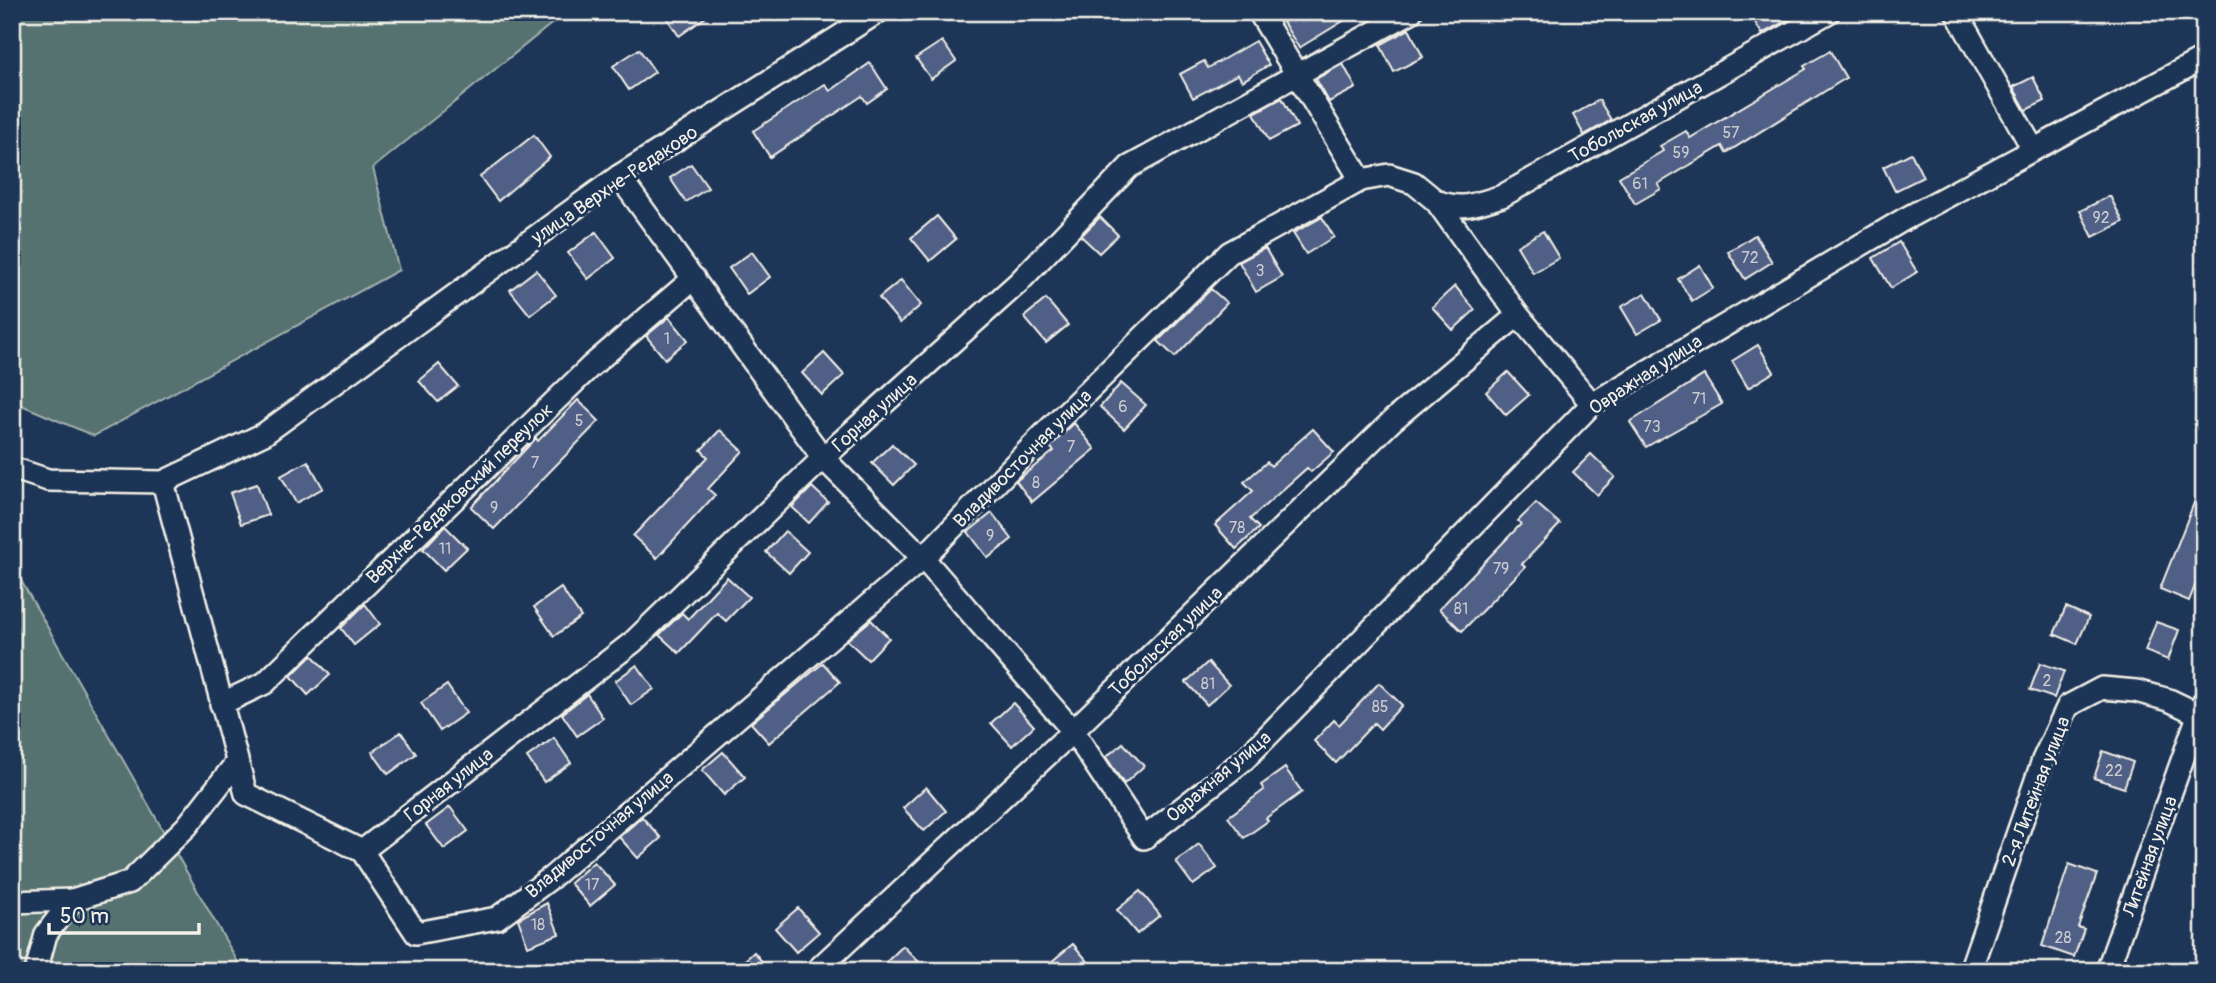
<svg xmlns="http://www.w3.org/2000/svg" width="2216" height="983" font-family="Pangolin,sans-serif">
  <rect width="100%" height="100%" fill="#1d3557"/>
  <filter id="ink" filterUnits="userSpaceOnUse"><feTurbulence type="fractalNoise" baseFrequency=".0143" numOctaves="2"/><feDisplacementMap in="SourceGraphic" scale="14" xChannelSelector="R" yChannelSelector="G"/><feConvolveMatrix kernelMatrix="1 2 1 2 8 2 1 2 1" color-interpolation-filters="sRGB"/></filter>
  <g filter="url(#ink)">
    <g fill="#55716f" stroke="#a4b1ac" stroke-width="2">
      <path d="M12,12H566L373,168L399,270L94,436L12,401Z"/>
      <path d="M12,570H15L243,971H12Z"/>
    </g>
    <g fill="#4f5f86" stroke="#f4f1e8" stroke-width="2">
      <path d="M663,12H713L679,36Z"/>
      <path d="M1300,12H1358L1299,48L1283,22Z"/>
      <path d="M1749,12H1802L1762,34Z"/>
      <path d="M1409,29L1423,57L1394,72L1380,45Z"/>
      <path d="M942,41L956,61L931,79L916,58Z"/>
      <path d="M1255,41L1269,65L1242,81L1238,74L1193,98L1180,74L1204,61L1208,68Z"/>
      <path d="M639,49L655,72L629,90L613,66Z"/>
      <path d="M1830,51L1846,78L1726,153L1722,146L1658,184L1661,189L1635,204L1619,177L1663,151L1660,146L1686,131L1690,138L1806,69L1804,66Z"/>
      <path d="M870,63L887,89L867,103L862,96L770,157L753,131L825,84L830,91Z"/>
      <path d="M1343,64L1356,88L1329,102L1316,79Z"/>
      <path d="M2033,77L2045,101L2026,110L2013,87Z"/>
      <path d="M1282,98L1297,126L1269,141L1254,113Z"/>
      <path d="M1599,100L1611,120L1584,135L1573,115Z"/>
      <path d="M534,135L550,157L498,201L480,177Z"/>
      <path d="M1911,153L1923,177L1895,191L1883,167Z"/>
      <path d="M691,164L708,188L686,202L670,178Z"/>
      <path d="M2110,196L2123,222L2093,237L2080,211Z"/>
      <path d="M937,216L956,239L930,261L911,238Z"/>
      <path d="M1100,217L1118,235L1099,253L1081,236Z"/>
      <path d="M1322,217L1334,237L1306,254L1293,233Z"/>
      <path d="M1543,231L1559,258L1533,273L1517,246Z"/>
      <path d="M596,232L615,258L588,279L568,253Z"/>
      <path d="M1755,235L1772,262L1745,279L1728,252Z"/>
      <path d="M1899,242L1917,272L1891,288L1873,258Z"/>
      <path d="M1265,248L1282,277L1256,292L1239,262Z"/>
      <path d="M752,252L770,277L747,294L729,268Z"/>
      <path d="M1700,265L1713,288L1692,301L1678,279Z"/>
      <path d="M536,270L556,295L530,315L510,290Z"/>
      <path d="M901,280L921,305L900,323L879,298Z"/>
      <path d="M1455,286L1475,310L1453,330L1432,307Z"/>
      <path d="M1211,289L1227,303L1175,357L1158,341Z"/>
      <path d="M1645,293L1661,320L1637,334L1621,307Z"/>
      <path d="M1046,299L1068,325L1046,343L1024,317Z"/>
      <path d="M669,317L688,340L665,359L646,336Z"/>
      <path d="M1758,345L1774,372L1748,388L1732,361Z"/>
      <path d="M824,353L844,375L822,395L802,373Z"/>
      <path d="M439,364L458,386L438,402L419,381Z"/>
      <path d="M1508,372L1529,395L1506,415L1486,392Z"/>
      <path d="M1704,375L1722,404L1646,447L1630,422Z"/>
      <path d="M1121,383L1146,405L1124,429L1100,407Z"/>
      <path d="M578,400L599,421L494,529L471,507L536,438L538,441Z"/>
      <path d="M1074,423L1095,449L1032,502L1016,481L1054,451L1050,447Z"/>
      <path d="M1313,429L1334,452L1311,472L1307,468L1250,519L1259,528L1236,549L1215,525L1253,491L1244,482L1267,462L1271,466Z"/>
      <path d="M720,430L743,451L708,489L715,495L657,558L633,536L708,457L701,450Z"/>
      <path d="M892,444L914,465L894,485L872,463Z"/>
      <path d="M1591,454L1615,477L1597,495L1573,472Z"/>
      <path d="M308,461L323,488L296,503L281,476Z"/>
      <path d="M2203,480L2204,553L2197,570L2201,571L2189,601L2160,589Z"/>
      <path d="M257,484L268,515L241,524L230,493Z"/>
      <path d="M812,487L828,502L809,523L792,507Z"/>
      <path d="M1536,503L1560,524L1522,564L1525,567L1462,631L1439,609L1521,524L1518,521Z"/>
      <path d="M992,513L1012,539L988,558L968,532Z"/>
      <path d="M445,526L467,548L444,570L423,549Z"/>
      <path d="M785,531L808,552L789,573L766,552Z"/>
      <path d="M727,577L749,597L726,621L717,613L679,653L659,635L682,613L688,619Z"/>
      <path d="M561,588L581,617L554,636L534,607Z"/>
      <path d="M365,604L380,624L354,645L341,628Z"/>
      <path d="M2066,607L2089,617L2077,644L2054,634Z"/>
      <path d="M871,620L889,638L868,660L847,640Z"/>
      <path d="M2156,622L2179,630L2168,660L2145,651Z"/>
      <path d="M312,655L330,675L308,695L291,676Z"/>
      <path d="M1208,662L1229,685L1207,705L1186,682Z"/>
      <path d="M823,663L840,682L769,743L751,723Z"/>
      <path d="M2040,663L2064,671L2054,698L2030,690Z"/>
      <path d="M637,665L654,689L631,705L615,681Z"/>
      <path d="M1379,683L1402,705L1380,729L1374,723L1336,763L1314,741L1334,720L1339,725Z"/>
      <path d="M447,685L466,713L440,731L421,703Z"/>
      <path d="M587,694L603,718L577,736L562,714Z"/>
      <path d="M1013,703L1034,726L1012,746L991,723Z"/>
      <path d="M401,732L416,754L388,774L372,752Z"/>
      <path d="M554,738L571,763L544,782L527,757Z"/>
      <path d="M1123,743L1144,766L1124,784L1106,757Z"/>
      <path d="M2103,751L2133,762L2124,788L2094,778Z"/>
      <path d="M723,752L745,777L724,795L702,770Z"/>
      <path d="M1285,768L1302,792L1266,818L1268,821L1244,838L1228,817L1264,790L1261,785Z"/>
      <path d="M926,787L946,811L924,831L903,808Z"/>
      <path d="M450,807L468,831L444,849L426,825Z"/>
      <path d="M642,817L661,838L638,858L619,837Z"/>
      <path d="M1199,844L1217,868L1193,885L1176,862Z"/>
      <path d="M594,862L615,885L590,906L570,883Z"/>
      <path d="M2069,864L2097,874L2078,927L2084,929L2074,957L2042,946Z"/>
      <path d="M1140,891L1160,915L1137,934L1117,910Z"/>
      <path d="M547,903L559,934L528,946L518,919Z"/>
      <path d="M798,908L819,932L796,952L775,928Z"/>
      <path d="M1073,944L1096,971H1040Z"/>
      <path d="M903,946L928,971H877Z"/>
      <path d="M754,952L770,971H733Z"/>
    </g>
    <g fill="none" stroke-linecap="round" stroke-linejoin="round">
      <defs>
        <g id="minor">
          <path d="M1259,12L1361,180"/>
          <path d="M1956,12L2033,149"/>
          <path d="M619,176L823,458L923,558L1073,731L1144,838L1245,759L1592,404L1903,220L2204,58"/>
          <path d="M1436,201C1461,211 1477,204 1502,196L1829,12"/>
          <path d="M12,468L48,480L163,482L264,434L619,176L878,12"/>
          <path d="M163,482L246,794L362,851L416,933L497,918L552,877L923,558L1046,432L1229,253L1361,180L1389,175L1414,183L1436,201L1518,315L1592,404"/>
          <path d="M221,704L265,683L590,367L694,278"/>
          <path d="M362,851L633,642L823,458L1019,282L1129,167L1411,12"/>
          <path d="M12,902L72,900"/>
          <path d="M36,971L46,934L72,900L130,882L187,826L237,762"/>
          <path d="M816,971L1073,731L1393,420L1518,315"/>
          <path d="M1970,971L2043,760L2068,706L2102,688L2136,691L2169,700L2200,715L2204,713"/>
          <path d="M2107,971L2203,702"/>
        </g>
      </defs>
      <use href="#minor" stroke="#f4f1e8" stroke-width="26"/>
      <use href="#minor" stroke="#1d3557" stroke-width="21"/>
    </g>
  </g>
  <g text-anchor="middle" stroke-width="6" stroke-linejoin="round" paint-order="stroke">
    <g font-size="16" fill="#cbccd0">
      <text x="1731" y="138">57</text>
      <text x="1681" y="158">59</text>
      <text x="1640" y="189">61</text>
      <text x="2101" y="223">92</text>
      <text x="1750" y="263">72</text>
      <text x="1260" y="276">3</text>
      <text x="667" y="344">1</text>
      <text x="1699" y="404">71</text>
      <text x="1123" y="412">6</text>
      <text x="579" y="426">5</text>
      <text x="1652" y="432">73</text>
      <text x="1071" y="452">7</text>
      <text x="535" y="468">7</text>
      <text x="1036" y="488">8</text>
      <text x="494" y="513">9</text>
      <text x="1237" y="533">78</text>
      <text x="990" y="541">9</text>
      <text x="445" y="554">11</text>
      <text x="1501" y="574">79</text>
      <text x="1461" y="614">81</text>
      <text x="2047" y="686">2</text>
      <text x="1208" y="689">81</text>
      <text x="1380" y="712">85</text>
      <text x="2114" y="776">22</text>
      <text x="592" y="890">17</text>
      <text x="538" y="930">18</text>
      <text x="2063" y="943">28</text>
    </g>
    <g font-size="19" fill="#f4f1e8" stroke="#1d3557">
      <text transform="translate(1635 121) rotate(-29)" y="7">Тобольская улица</text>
      <text transform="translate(614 184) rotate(-34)" y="7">улица Верхне-Редаково</text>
      <text transform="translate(1645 374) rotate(-33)" y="7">Овражная улица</text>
      <text transform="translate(874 412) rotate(-42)" y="7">Горная улица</text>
      <text transform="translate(1022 458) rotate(-45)" y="7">Владивосточная улица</text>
      <text transform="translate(459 493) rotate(-44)" y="7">Верхне-Редаковский переулок</text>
      <text transform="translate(1165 641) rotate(-44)" y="7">Тобольская улица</text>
      <text transform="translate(1218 776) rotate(-40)" y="7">Овражная улица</text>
      <text transform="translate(448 784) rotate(-38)" y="7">Горная улица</text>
      <text transform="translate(2035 791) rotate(-69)" y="7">2-я Литейная улица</text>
      <text transform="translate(599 834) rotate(-40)" y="7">Владивосточная улица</text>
      <text transform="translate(2149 856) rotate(-70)" y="7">Литейная улица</text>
    </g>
  </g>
  <rect width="2216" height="983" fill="none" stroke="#1d3557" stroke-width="42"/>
  <rect x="21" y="21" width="2174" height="941" fill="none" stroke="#f4f1e8" stroke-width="2.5" filter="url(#ink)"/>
  <path d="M49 923v10h150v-10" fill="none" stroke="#f4f1e8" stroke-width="3.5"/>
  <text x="60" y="923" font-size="21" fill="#f4f1e8" stroke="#1d3557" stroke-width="5" paint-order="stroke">50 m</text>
</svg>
